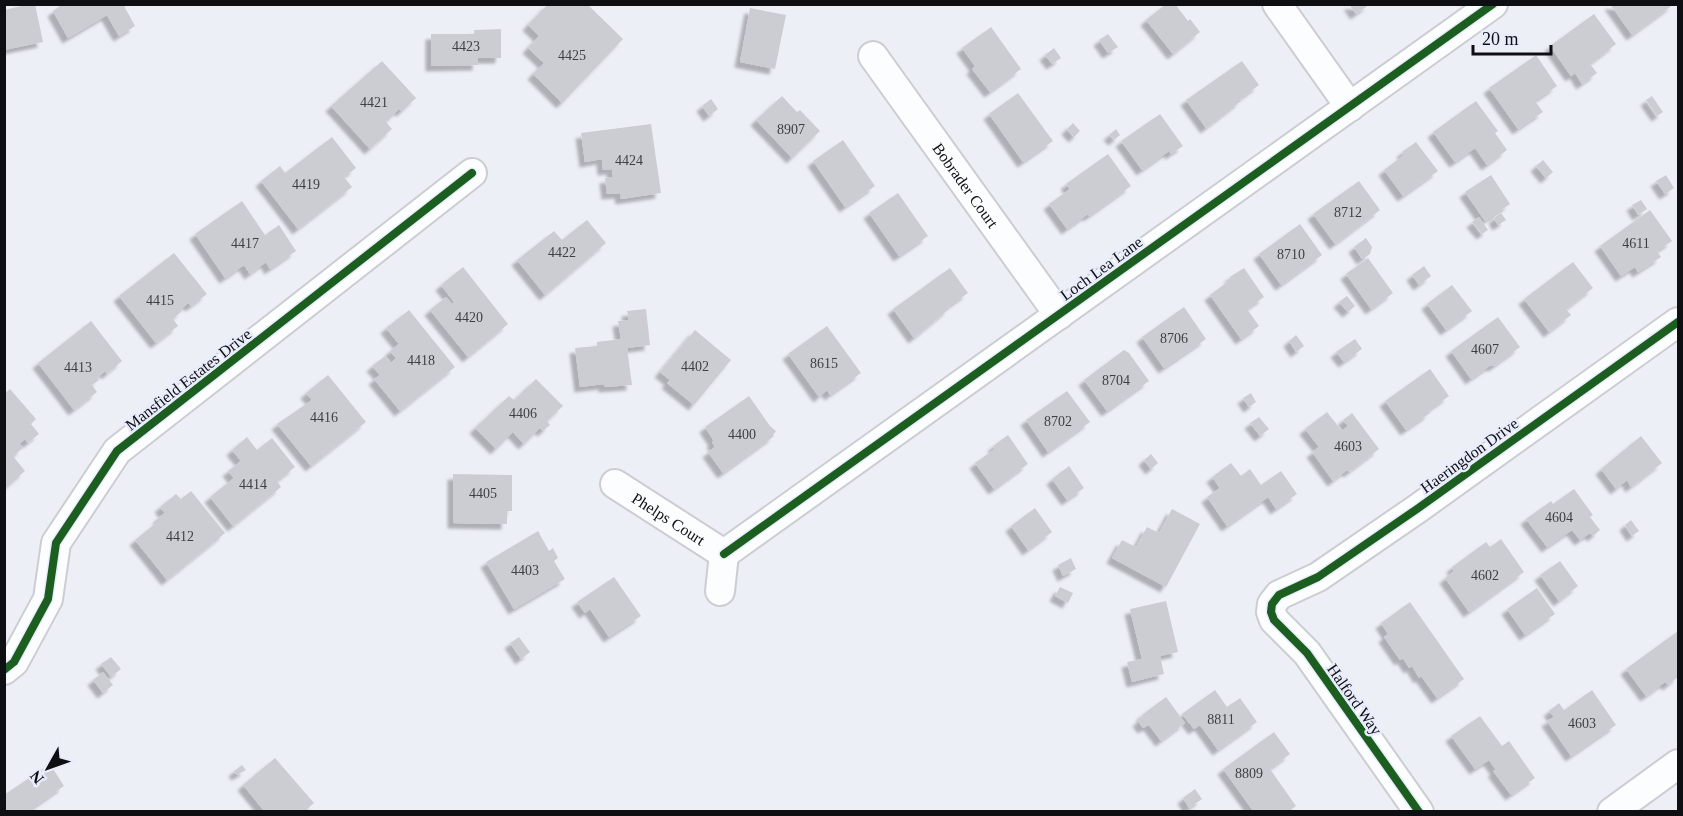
<svg xmlns="http://www.w3.org/2000/svg" width="1683" height="816" viewBox="0 0 1683 816" font-family="'Times New Roman',serif">
	<style>
		.building { fill: #cccdd3; filter: url(#shadow) }
		.lines { fill: none; stroke-linecap: round; stroke-linejoin: round }
		.minor-casing { stroke: #cccdd3; stroke-width: 32 }
		.minor { stroke: #fcfdfe; stroke-width: 28 }
		.cycleway-casing { stroke: #e9edfb; stroke-width: 11 }
		.cycleway { stroke: #1b5e20; stroke-width: 8 }
		.labels { text-anchor: middle; stroke-width: 5; stroke-linejoin: round; paint-order: stroke }
		.number-label { font-size: 14px; fill: #3e3e43 }
		.street-label { font-size: 16px; fill: #0e0f13; stroke: #e9edfb }
	</style>
	<defs>
		<filter id="shadow"><feDropShadow dx="-5.5" dy="5.5" stdDeviation="1.5" flood-color="#0004"/></filter>
	</defs>
	<rect width="100%" height="100%" fill="#edeff7"/>
	<path class="building" d="M30 4H35L43 42 4 50V10Z
		M63 4H123L135 26 119 36 107 15 68 38 53 11Z
		M548 4H587L623 39 562 103 533 74 544 63 528 48 539 36 528 25Z
		M1166 4H1175L1188 21 1190 19 1200 32 1173 54 1146 20Z
		M1349 4H1370L1356 14Z
		M1610 4H1674L1632 35Z
		M750 8 786 15 775 69 740 62Z
		M1594 14 1616 44 1590 64 1597 73 1582 84 1575 73 1571 76 1550 46Z
		M991 27 1021 69 990 92 972 69 975 66 962 48Z
		M501 29V58H478V65L431 66V34H474V30Z
		M1108 34 1118 47 1108 53 1099 40Z
		M1054 48 1061 58 1052 64 1045 55Z
		M1536 55 1557 86 1535 101 1543 112 1518 129 1489 88Z
		M382 61 416 98 402 111 399 109 386 122 392 129 370 149 331 106Z
		M1242 61 1259 85 1240 99 1241 101 1206 128 1186 100Z
		M1018 93 1053 141 1023 162 989 114Z
		M782 96 797 112 800 110 820 131 792 158 756 120Z
		M1652 96 1663 112 1657 116 1646 100Z
		M711 99 718 109 709 116 702 106Z
		M1476 101 1498 131 1495 133 1507 150 1487 165 1475 148 1455 162 1433 132Z
		M1160 114 1183 146 1171 154 1169 151 1142 170 1121 141Z
		M1073 123 1080 131 1074 137 1067 129Z
		M651 124 661 193 621 199 620 193 607 194 605 178 613 177 612 169 603 170 602 159 585 162 581 133Z
		M1116 129 1120 135 1114 140 1109 135Z
		M332 137 356 168 344 177 352 187 298 229 261 181 280 166 285 173Z
		M843 140 875 186 845 207 813 161Z
		M1416 142 1438 171 1403 196 1384 170 1404 155 1402 152Z
		M1108 154 1131 186 1089 216 1088 214 1067 229 1049 204 1070 189 1066 184Z
		M1543 160 1553 172 1546 178 1536 166Z
		M1491 175 1510 204 1485 221 1465 192Z
		M1666 175 1674 188 1665 194 1656 181Z
		M1359 181 1380 210 1335 244 1313 214Z
		M898 193 928 236 899 256 869 213Z
		M1641 200 1647 209 1638 215 1632 205Z
		M242 201 265 235 279 225 296 251 270 269 266 262 250 274 244 265 225 278 195 234Z
		M1650 210 1672 241 1657 251 1661 257 1638 272 1635 267 1621 276 1600 246Z
		M1501 213 1506 220 1498 225 1494 218Z
		M1479 217 1488 230 1482 234 1472 222Z
		M587 220 606 243 545 295 517 260 554 231 562 240Z
		M1300 224 1322 255 1281 285 1259 254Z
		M1366 238 1372 247 1370 254 1362 259 1354 247Z
		M174 253 207 294 191 306 188 303 181 309 182 311 173 319 178 326 156 343 119 296Z
		M1368 258 1393 293 1371 309 1346 274Z
		M1573 262 1593 288 1566 309 1571 315 1549 332 1524 299Z
		M1424 266 1431 276 1419 285 1412 275Z
		M463 267 508 324 468 357 430 310 446 297 452 304 454 302 441 285Z
		M950 268 968 293 948 307 949 309 914 338 893 309Z
		M1244 268 1264 297 1247 309 1259 326 1241 339 1210 295 1229 281 1231 279 1230 277Z
		M1452 285 1472 311 1446 330 1427 304Z
		M1347 296 1355 306 1348 312 1339 302Z
		M1184 307 1206 339 1164 368 1142 337Z
		M646 309 650 345 627 348 632 385 604 387V384L580 387 575 348 597 346V342L621 339 618 321 629 320 627 311Z
		M409 310 455 367 400 411 374 379 380 375 372 366 385 356 391 363 396 358 390 351 399 344 386 328Z
		M1498 317 1520 347 1494 366 1491 365 1471 379 1451 351Z
		M91 321 122 361 107 374 105 371 97 378 99 380 92 385 97 392 74 410 38 363Z
		M827 326 861 373 830 395 827 390 819 397 788 354Z
		M695 330 731 360 694 405 667 383 670 380 660 372Z
		M1296 335 1304 346 1296 352 1289 341Z
		M1355 339 1362 349 1344 362 1336 352Z
		M1124 350 1129 353 1149 381 1107 411 1084 380Z
		M1430 369 1449 396 1428 411 1430 413 1406 430 1385 401Z
		M328 375 366 422 311 466 277 424 312 400 306 393Z
		M536 379 563 406 547 421 550 425 543 431 540 428 524 444 513 432 496 449 475 428 509 396 514 400Z
		M10 389 36 419 31 424 39 434 28 443 25 439 19 444 23 448 13 456 25 471 4 489V394Z
		M1067 391 1090 422 1048 452 1026 420Z
		M1251 393 1256 402 1249 407 1243 398Z
		M749 396 770 426 776 431 773 435 774 436 723 473 708 452 715 447 712 442 714 441 705 427Z
		M1327 412 1342 431 1348 426 1343 420 1352 413 1379 449 1349 472 1347 470 1333 481 1312 452 1319 447 1305 429Z
		M1259 417 1269 429 1260 436 1250 423Z
		M1008 435 1028 464 994 489 975 463 995 449 993 446Z
		M1641 436 1662 463 1631 487 1627 480 1616 489 1601 469Z
		M247 437 257 450 272 438 295 467 277 481 281 487 233 526 210 497 234 478 228 471 241 461 232 450Z
		M1151 454 1158 463 1151 469 1144 460Z
		M1231 463 1241 476 1250 469 1261 485 1281 471 1297 494 1276 509 1268 497 1227 526 1207 497 1220 488 1212 477Z
		M1069 466 1084 488 1067 500 1052 479Z
		M453 474 512 475V511H507V524L453 523Z
		M1574 489 1593 515 1590 517 1600 530 1593 536 1590 533 1580 540 1572 530 1547 547 1526 519 1551 501 1553 504Z
		M191 491 225 533 167 580 135 540 160 520 158 518 165 513 160 507 176 494 181 499Z
		M1035 508 1052 532 1028 550 1011 526Z
		M1172 509 1200 524 1166 587 1112 558 1122 540 1136 547 1147 527 1159 533Z
		M1631 520 1639 531 1632 536 1625 525Z
		M538 531 549 551 553 548 558 558 554 561 565 579 514 609 486 562Z
		M1501 539 1524 572 1469 612 1445 578 1454 571 1452 567 1486 542 1490 547Z
		M1071 558 1076 569 1063 576 1058 565Z
		M1560 561 1578 586 1559 601 1540 575Z
		M614 577 641 616 609 637 590 609 585 613 577 602Z
		M1060 587 1073 593 1068 603 1055 596Z
		M1537 588 1555 614 1525 635 1507 609Z
		M1166 601 1178 652 1160 656 1164 674 1132 682 1127 662 1142 659 1130 609Z
		M1410 602 1464 679 1437 698 1421 676 1419 678 1412 666 1409 668 1403 658 1400 660 1384 637 1388 634 1381 623Z
		M1678 631V677L1668 685 1665 682 1646 696 1626 669Z
		M519 637 530 652 521 659 510 643Z
		M111 657 121 669 111 677 101 664Z
		M103 672 113 685 103 693 93 680Z
		M1215 690 1227 707 1240 698 1257 722 1218 750 1200 725 1194 729 1182 714Z
		M1592 690 1616 725 1571 756 1547 721 1554 717 1549 711 1559 703 1564 710Z
		M1166 697 1185 723 1161 741 1149 725 1143 728 1138 721 1143 717 1142 715Z
		M1480 716 1502 746 1509 741 1535 778 1511 795 1493 771 1496 770 1489 760 1475 769 1451 736Z
		M1274 732 1290 754 1270 769 1296 806 1288 812H1254L1223 769Z
		M275 758 314 803 304 812H265L243 785Z
		M50 764 64 786 27 812H4V795Z
		M242 765 246 770 237 775 234 771Z
		M1195 789 1202 799 1189 808 1183 798Z"/>
	<g class="lines">
		<defs>
			<g id="minor">
				<path d="M1277 4 1350 107"/>
				<path id="s1" d="M873 56 1059 315"/>
				<path id="s2" d="M615 484 724 554"/>
				<path d="M724 554 1493 4"/>
				<path d="M720 591 724 554"/>
				<path d="M4 670 14 662 48 599 56 543 117 451 472 173"/>
				<path d="M1419 812 1307 653 1274 620 1271 612 1272 604 1279 595 1318 577 1417 509 1678 322"/>
				<path d="M1612 812 1678 764"/>
			</g>
		</defs>
		<use href="#minor" class="minor-casing"/>
		<use href="#minor" class="minor"/>
		<defs>
			<path id="cycleway" d="M724 554 1493 4
				M4 670 14 662 48 599 56 543 117 451 472 173
				M1419 812 1307 653 1274 620 1271 612 1272 604 1279 595 1318 577 1417 509 1678 322"/>
		</defs>
		<use href="#cycleway" class="cycleway-casing"/>
		<use href="#cycleway" class="cycleway"/>
	</g>
	<g class="labels">
		<g class="number-label">
			<text x="466" y="51">4423</text>
			<text x="572" y="60">4425</text>
			<text x="374" y="107">4421</text>
			<text x="791" y="134">8907</text>
			<text x="629" y="165">4424</text>
			<text x="306" y="189">4419</text>
			<text x="1348" y="217">8712</text>
			<text x="245" y="248">4417</text>
			<text x="1636" y="248">4611</text>
			<text x="562" y="257">4422</text>
			<text x="1291" y="259">8710</text>
			<text x="160" y="305">4415</text>
			<text x="469" y="322">4420</text>
			<text x="1174" y="343">8706</text>
			<text x="1485" y="354">4607</text>
			<text x="421" y="365">4418</text>
			<text x="824" y="368">8615</text>
			<text x="695" y="371">4402</text>
			<text x="78" y="372">4413</text>
			<text x="1116" y="385">8704</text>
			<text x="523" y="418">4406</text>
			<text x="324" y="422">4416</text>
			<text x="1058" y="426">8702</text>
			<text x="742" y="439">4400</text>
			<text x="1348" y="451">4603</text>
			<text x="253" y="489">4414</text>
			<text x="483" y="498">4405</text>
			<text x="1559" y="522">4604</text>
			<text x="180" y="541">4412</text>
			<text x="525" y="575">4403</text>
			<text x="1485" y="580">4602</text>
			<text x="1221" y="724">8811</text>
			<text x="1582" y="728">4603</text>
			<text x="1249" y="778">8809</text>
		</g>
		<g class="street-label">
			<text dy="6" stroke="none"><textPath href="#s1" startOffset="159">Bobrader Court</textPath></text>
			<text transform="translate(1101 268) rotate(-36)" y="6">Loch Lea Lane</text>
			<text transform="translate(188 379) rotate(-38)" y="6">Mansfield Estates Drive</text>
			<text transform="translate(1469 455) rotate(-36)" y="6">Haeringdon Drive</text>
			<text dy="6" stroke="none"><textPath href="#s2" startOffset="64">Phelps Court</textPath></text>
			<text transform="translate(1355 699) rotate(55)" y="6">Halford Way</text>
		</g>
	</g>
	<rect width="1683" height="816" fill="none" stroke="#0e0f13" stroke-width="12"/>
	<g transform="translate(48 768) rotate(230)" stroke="#e9edfb" stroke-width="4.5" paint-order="stroke">
	<path d="M0-4.5L10 22L0 15L-10 22Z" fill="#0e0f13"/>
	<text y="-9" font-size="16" font-weight="bold" text-anchor="middle" fill="#0e0f13">N</text>
	</g>
	<path d="M1473 45v9h78v-9" fill="none" stroke="#0e0f13" stroke-width="3"/>
	<text x="1482" y="45" font-size="18" fill="#0e0f13" stroke="#e9edfb" stroke-width="4.5" paint-order="stroke">20 m</text>
</svg>
